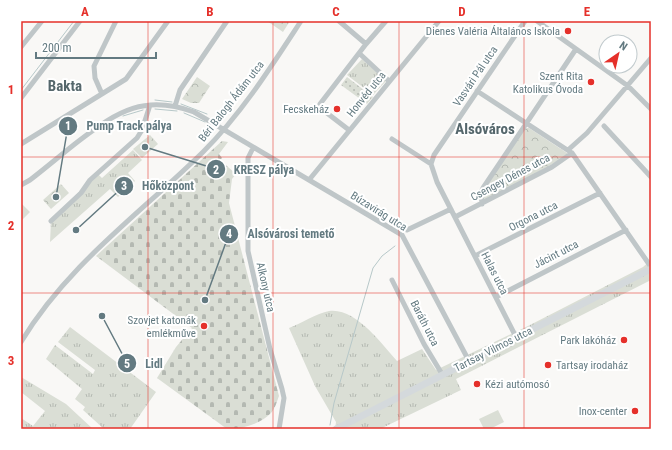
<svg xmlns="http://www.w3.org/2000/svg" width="672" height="450" viewBox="0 0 672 450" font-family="'Roboto Condensed',sans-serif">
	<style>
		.grass { fill: url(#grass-tufts) }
		.cemetery { fill: url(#cemetery-stones) }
		.park { fill: url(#park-crowns) }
		.garden { fill: url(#garden-dots) }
		.pitch { fill: #daded5 }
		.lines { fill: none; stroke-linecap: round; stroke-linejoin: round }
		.stream { stroke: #b7c8c9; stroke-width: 1 }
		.minor { stroke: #bfc6c8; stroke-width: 5 }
		.major { stroke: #d4d9dc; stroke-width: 7 }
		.grid { fill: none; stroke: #e5302a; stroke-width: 1; stroke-opacity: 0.55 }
		.poi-dot { fill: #e5302a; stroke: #fff; stroke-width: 1.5 }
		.labels { text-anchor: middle; stroke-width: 4; stroke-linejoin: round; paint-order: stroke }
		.poi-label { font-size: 11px; fill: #637a81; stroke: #fff; text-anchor: end }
		.street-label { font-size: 11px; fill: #637a81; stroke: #fff }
		.district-label { font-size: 15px; font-weight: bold; fill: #55676c; stroke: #fff }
		.leader { fill: none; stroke: #637a81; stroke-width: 1.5 }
		.callout-dot { fill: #637a81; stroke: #fff; stroke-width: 1.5 }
		.mark-label { font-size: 12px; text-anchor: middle; font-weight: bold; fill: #fff }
		.callout-label { font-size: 12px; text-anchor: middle; font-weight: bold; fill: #637a81; stroke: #fff; stroke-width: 4; stroke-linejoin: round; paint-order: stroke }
		.neatline { fill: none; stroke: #e5302a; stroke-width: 1.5 }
		.grid-label { font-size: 13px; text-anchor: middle; font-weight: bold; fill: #e5302a }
	</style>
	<defs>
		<pattern id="grass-tufts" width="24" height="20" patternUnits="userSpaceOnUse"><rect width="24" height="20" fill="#daded5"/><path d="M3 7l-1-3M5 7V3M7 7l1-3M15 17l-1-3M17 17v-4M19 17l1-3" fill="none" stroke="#b4b9b2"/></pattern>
		<pattern id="cemetery-stones" width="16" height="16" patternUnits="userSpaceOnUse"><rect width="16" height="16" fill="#daded5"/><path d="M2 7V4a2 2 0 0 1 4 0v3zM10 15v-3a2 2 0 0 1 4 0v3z" fill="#b4b9b2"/></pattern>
		<pattern id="park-crowns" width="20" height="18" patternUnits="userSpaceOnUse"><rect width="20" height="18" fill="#daded5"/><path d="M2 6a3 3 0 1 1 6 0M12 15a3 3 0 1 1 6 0" fill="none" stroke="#b4b9b2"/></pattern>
		<pattern id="garden-dots" width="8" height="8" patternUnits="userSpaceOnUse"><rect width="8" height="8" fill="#daded5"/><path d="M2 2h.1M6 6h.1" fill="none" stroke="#b4b9b2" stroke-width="1.8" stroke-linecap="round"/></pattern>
	</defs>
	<rect width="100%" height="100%" fill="#f9f8f6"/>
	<path class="grass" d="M362 59 386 81 373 95 347 75Z
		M133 150 142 160 128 173 135 181 118 197 110 189 50 242 51 221 97 173 102 178Z
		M651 260V280L456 379 461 390 380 429H335L336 422 315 386 289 328C300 324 317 313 329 311 355 307 382 344 397 361L422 349 436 370 530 325 643 267Z
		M70 327 156 392 130 429H104L83 410 85 407 75 399 82 389 46 359 55 345 93 374 95 370 58 342Z
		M21 377 66 404 93 429H21V418L33 426 45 411 21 392Z"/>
	<path class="cemetery" d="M222 141 228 142 219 154 222 158 220 160 236 174 232 179 229 203 279 396C277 401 275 409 271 413 261 424 242 429 227 429L157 378 176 347 192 328 96 256Z"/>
	<path class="park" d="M267 21H290L283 32Z
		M197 77 210 86 199 103H191L182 99Z
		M525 128H529L567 153V154L558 161 483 202V191Z
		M150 135 158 144 142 158 133 149Z
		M61 184 69 193 51 209 43 200Z"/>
	<path class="garden" d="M347 77 373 97 367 104 341 85Z"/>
	<path class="pitch" d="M21 203 30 212 21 221Z
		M498 410 504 422 490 429H484L479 419Z"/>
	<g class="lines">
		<path class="stream" d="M21 90 74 21
			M155 100 172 102
			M181 104 207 114
			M155 109 177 111
			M184 113 205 122
			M123 116 143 110
			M330 425 334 403 373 268 382 256 395 246"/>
		<path class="minor" d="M339 21 366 44 320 104 323 110 349 130
			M537 21 628 86 651 109
			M366 44 386 21
			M21 47 42 21
			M360 54 389 81
			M477 91 572 153 651 267
			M102 94 95 78 94 66 116 21
			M21 98 80 21
			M175 106 180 90 227 21
			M604 126 651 177
			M392 139 431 164 437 182 516 337
			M21 144 126 79 168 21
			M253 148 248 158V251L270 349 282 389 284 398 279 429
			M568 150 587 133 651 58
			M431 164 434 155 525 21
			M309 180 439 21
			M21 185 30 180C47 167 63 153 80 140 118 111 145 94 194 112L402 235 469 361
			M482 204 481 192 483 188 576 49
			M455 217 552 167 572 153
			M51 221 81 193 90 180 137 138 142 130 150 105
			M407 230 451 209
			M475 256 600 193
			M392 280 424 344 442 374
			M496 297 626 230
			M21 342C68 264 140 214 203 152 242 113 271 67 301 21"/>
		<path class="major" d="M336 429 651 269"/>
	</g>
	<path class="grid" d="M148 21V429M273 21V429M399 21V429M524 21V429M21 157H651M21 293H651"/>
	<g class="poi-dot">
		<circle cx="568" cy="31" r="4"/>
		<circle cx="591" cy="82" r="4"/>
		<circle cx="337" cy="109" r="4"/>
		<circle cx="204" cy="326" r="4"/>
		<circle cx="624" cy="340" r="4"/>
		<circle cx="548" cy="365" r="4"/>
		<circle cx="477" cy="384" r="4"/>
		<circle cx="635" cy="411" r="4"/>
	</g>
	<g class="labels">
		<g class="poi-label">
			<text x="560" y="35">Dienes Valéria Általános Iskola</text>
			<text x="583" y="80">Szent Rita<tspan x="583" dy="13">Katolikus Óvoda</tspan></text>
			<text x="329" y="113">Fecskeház</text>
			<text x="196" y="324">Szovjet katonák<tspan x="196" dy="13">emlékműve</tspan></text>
			<text x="616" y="344">Park lakóház</text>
			<text x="556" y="369" text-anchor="start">Tartsay irodaház</text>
			<text x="485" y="388" text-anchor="start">Kézi autómosó</text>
			<text x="627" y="415">Inox-center</text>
		</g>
		<g class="street-label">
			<text transform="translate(475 76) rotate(-56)" y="4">Vasvári Pál utca</text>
			<text transform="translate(366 94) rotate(-51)" y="4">Honvéd utca</text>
			<text transform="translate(231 101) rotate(-52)" y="4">Béri Balogh Ádám utca</text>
			<text transform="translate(510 177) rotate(-28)" y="4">Csengey Dénes utca</text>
			<text transform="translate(379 211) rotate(32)" y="4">Búzavirág utca</text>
			<text transform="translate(533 216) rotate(-27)" y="4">Orgona utca</text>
			<text transform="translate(556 254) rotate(-27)" y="4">Jácint utca</text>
			<text transform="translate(495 273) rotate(63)" y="4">Halas utca</text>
			<text transform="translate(266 287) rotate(77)" y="4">Alkony utca</text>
			<text transform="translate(425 323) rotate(63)" y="4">Baráth utca</text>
			<text transform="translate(493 349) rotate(-27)" y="4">Tartsay Vilmos utca</text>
		</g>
		<g class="district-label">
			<text x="65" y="91">Bakta</text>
			<text x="485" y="134">Alsóváros</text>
		</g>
	</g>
	<path class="leader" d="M56 197L68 126M145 147L216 169M76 230L124 186M205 300L229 234M102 316L127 363"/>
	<g class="callout-dot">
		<circle cx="56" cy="197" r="4"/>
		<circle cx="145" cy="147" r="4"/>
		<circle cx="76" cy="230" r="4"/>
		<circle cx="205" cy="300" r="4"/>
		<circle cx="102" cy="316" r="4"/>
		<circle cx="68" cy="126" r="10"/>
		<circle cx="216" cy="169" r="10"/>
		<circle cx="124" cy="186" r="10"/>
		<circle cx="229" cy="234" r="10"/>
		<circle cx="127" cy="363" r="10"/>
	</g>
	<g class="mark-label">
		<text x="68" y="130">1</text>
		<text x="216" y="174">2</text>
		<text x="124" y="190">3</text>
		<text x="229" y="238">4</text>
		<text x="127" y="368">5</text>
	</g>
	<g class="callout-label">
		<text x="129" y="130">Pump Track pálya</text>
		<text x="264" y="174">KRESZ pálya</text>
		<text x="168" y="190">Hőközpont</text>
		<text x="291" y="238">Alsóvárosi temető</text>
		<text x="154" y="368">Lidl</text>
	</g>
	<rect width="672" height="450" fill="none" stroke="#ffffff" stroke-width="44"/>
	<g transform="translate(618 54) rotate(34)"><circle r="19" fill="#ffffff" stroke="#c1cacd"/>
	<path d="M0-3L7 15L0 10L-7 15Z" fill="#e5302a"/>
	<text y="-6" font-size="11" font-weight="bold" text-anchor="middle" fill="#637a81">N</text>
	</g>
	<path d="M36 52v6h120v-6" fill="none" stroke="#637a81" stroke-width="2"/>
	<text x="42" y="52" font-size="12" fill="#637a81" stroke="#ffffff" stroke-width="3" paint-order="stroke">200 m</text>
	<rect x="22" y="22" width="628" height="406" class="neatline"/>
	<g class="grid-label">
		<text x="85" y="16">A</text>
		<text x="210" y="16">B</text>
		<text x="336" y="16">C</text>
		<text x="462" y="16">D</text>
		<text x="587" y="16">E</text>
		<text x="11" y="94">1</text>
		<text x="11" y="230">2</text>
		<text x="11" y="365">3</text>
	</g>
</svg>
